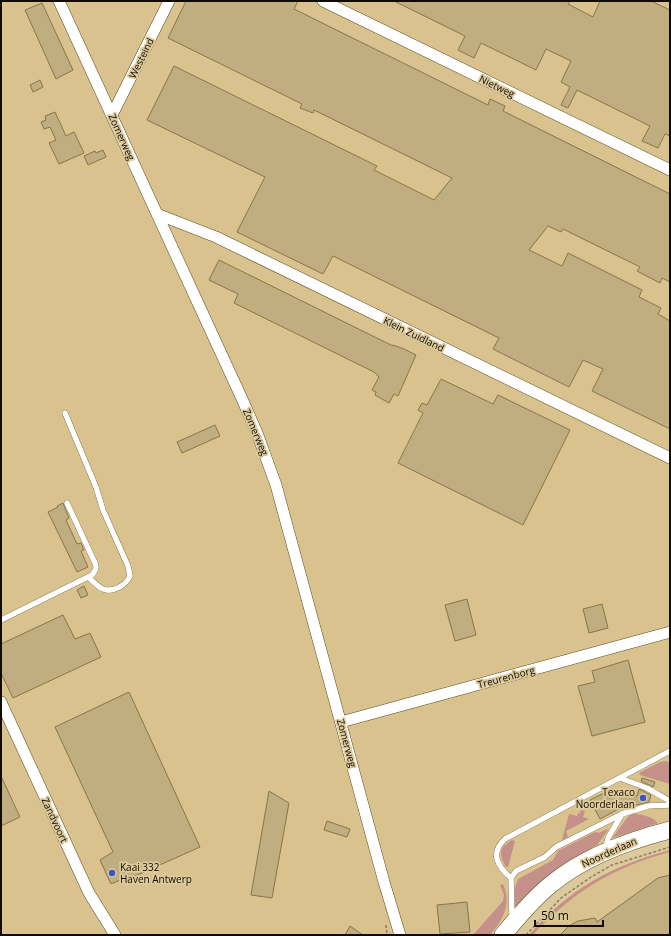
<svg xmlns="http://www.w3.org/2000/svg" width="671" height="936" viewBox="0 0 671 936" font-family="'Open Sans',sans-serif">
	<style>
		.built { fill: #d9c28d }
		.green { fill: #c59089 }
		.building { fill: #c0ad80; stroke: #87754a }
		.lines { fill: none; stroke-linecap: round; stroke-linejoin: round }
		.service-casing { stroke: #5c4b20; stroke-width: 6 }
		.minor-casing { stroke: #5c4b20; stroke-width: 12 }
		.primary-casing { stroke: #5c4b20; stroke-width: 18 }
		.path { stroke: #8b7c5d; stroke-width: 1.5; stroke-dasharray: 3 2; stroke-linecap: butt }
		.service { stroke: #fff; stroke-width: 5.5 }
		.minor { stroke: #fff; stroke-width: 11 }
		.primary { stroke: #fff; stroke-width: 17 }
		.poi-dot { fill: #3957c9; stroke: #ddca9c; stroke-width: 1.5 }
		.labels { text-anchor: middle; stroke-width: 3.5; stroke-linejoin: round; paint-order: stroke }
		.street-label { font-size: 10px; fill: #110a00; stroke: #ddca9c }
		.poi-label { font-size: 10px; fill: #110a00; stroke: #ddca9c; text-anchor: end }
	</style>
	<rect width="100%" height="100%" fill="#ddca9c"/>
	<path class="built" d="M1 1H670V820L612 838 572 859 541 882 499 924 490 935H1Z
		M670 852V935H533L563 905 590 885 615 871 636 862Z"/>
	<path class="green" d="M665 761 670 762V784L640 775 639 773 660 762Z
		M581 810 585 811 583 817 589 819 566 831 568 837 562 840 569 814 577 816 578 813H580Z
		M633 813C642 815 652 816 658 823L612 838 630 814Z
		M607 829 608 830 597 845 572 859 541 882 515 907V888L518 879 553 860 558 851 595 832 599 833Z
		M512 840 515 841 508 867H506C499 855 498 848 512 840Z
		M670 850V852C614 867 572 892 533 935H529C569 889 611 866 670 850Z
		M503 884C512 903 503 920 490 935H473L503 901 504 895 500 885Z"/>
	<path class="building" d="M186 1H298L294 9 488 105 490 99 505 106 503 111 670 194V282L662 278 660 283 637 271 640 267 563 229 561 232 548 226 529 250 562 266 568 253 642 290 639 297 661 308 658 314 670 321V429L592 391 603 369 583 360 569 387 493 349 499 338 333 256 323 274 237 232 265 177 147 120 174 66 377 166 374 170 434 200 452 178 314 110 313 113 300 108 302 104 168 38Z
		M394 1H570L568 4 593 17 600 1H651L670 10V136L665 134 658 148 642 141 650 126 577 90 568 108 561 105 570 87 561 82 571 61 546 49 536 70 481 43 474 58 458 50 465 36Z
		M42 3 73 70 56 79 25 10Z
		M40 80 43 87 33 92 30 85Z
		M55 112 66 136 74 132 84 153 59 164 49 143 56 140 50 127 44 129 41 122 46 120 45 116Z
		M103 150 106 157 88 165 84 156 95 151 96 153Z
		M219 260 393 346V345L401 348H402L416 355 398 396 394 394 389 403 375 395 376 392 372 390 379 377 374 372 234 303 238 294 209 280Z
		M441 379 493 404 498 395 570 430 523 525 398 463 423 413 418 410 422 403 427 405Z
		M215 425 220 436 182 453 177 442Z
		M63 503 69 518 66 520 77 544 81 543 84 550 81 551 88 567 77 572 48 512 58 507 57 506Z
		M84 586 88 595 81 598 77 590Z
		M467 599 476 635 455 641 445 605Z
		M602 604 608 628 589 633 583 609Z
		M63 615 75 639 90 633 101 657 13 698 1 673V644Z
		M628 660 645 722 592 736 578 686 595 682 592 671Z
		M129 692 200 847 126 880 125 878 111 884 100 860 113 852 55 727Z
		M1 776 20 817 1 826Z
		M642 778 655 782 653 787 641 781Z
		M612 789 637 796 639 789 651 795 649 802 629 807 624 806 600 819 590 800Z
		M269 791 289 803 272 898 251 895Z
		M327 821 350 829 347 837 324 830Z
		M670 875V935H560L569 926 578 921 595 918 597 922 658 878Z
		M467 902 470 932 440 934 437 905Z
		M350 926 363 935H345Z"/>
	<g class="lines">
		<defs>
			<path id="service" d="M65 413 96 487 103 510 128 566 130 576C126 585 113 593 103 589 98 587 92 580 88 577
				M1 620 92 575C96 570 97 568 95 563L67 503
				M620 778 647 788 670 801
				M606 847 608 838 622 814
				M511 878 516 871 545 857 556 847 622 814 648 806 670 805
				M512 917 511 878C497 866 490 853 505 839L670 751"/>
			<path id="minor" d="M59 1 243 401 257 433 276 485 384 882 400 935
				M323 1 670 170
				M112 115 169 1
				M157 214 216 237 670 458
				M1 702 89 893 115 935
				M341 722 670 632"/>
			<path id="primary" d="M503 935C517 918 532 900 549 886 583 857 627 841 670 830"/>
		</defs>
		<use href="#service" class="service-casing"/>
		<use href="#minor" class="minor-casing"/>
		<use href="#primary" class="primary-casing"/>
		<path class="path" d="M386 925 387 935
			M526 935 561 898 591 877 612 865 670 847"/>
		<use href="#service" class="service"/>
		<use href="#minor" class="minor"/>
		<use href="#primary" class="primary"/>
	</g>
	<g class="poi-dot">
		<circle cx="643" cy="798" r="4"/>
		<circle cx="112" cy="873" r="4"/>
	</g>
	<g class="labels">
		<g class="street-label">
			<text transform="translate(141 58) rotate(-64)" y="4">Westeind</text>
			<text transform="translate(497 86) rotate(26)" y="4">Nietweg</text>
			<text transform="translate(122 137) rotate(66)" y="4">Zomerweg</text>
			<text transform="translate(414 334) rotate(26)" y="4">Klein Zuidland</text>
			<text transform="translate(256 432) rotate(67)" y="4">Zomerweg</text>
			<text transform="translate(506 677) rotate(-15)" y="4">Treurenborg</text>
			<text transform="translate(347 743) rotate(75)" y="4">Zomerweg</text>
			<text transform="translate(55 820) rotate(65)" y="4">Zandvoort</text>
			<text transform="translate(609 852) rotate(-24)" y="4">Noorderlaan</text>
		</g>
		<g class="poi-label">
			<text x="635" y="796">Texaco<tspan x="635" dy="12">Noorderlaan</tspan></text>
			<text x="120" y="871" text-anchor="start">Kaai 332<tspan x="120" dy="12">Haven Antwerp</tspan></text>
		</g>
	</g>
	<rect width="671" height="936" fill="none" stroke="#110a00" stroke-width="4"/>
	<path d="M535 920v6h68v-6" fill="none" stroke="#110a00" stroke-width="2"/>
	<text x="541" y="920" font-size="12" fill="#110a00" stroke="#ddca9c" stroke-width="3" paint-order="stroke">50 m</text>
</svg>
